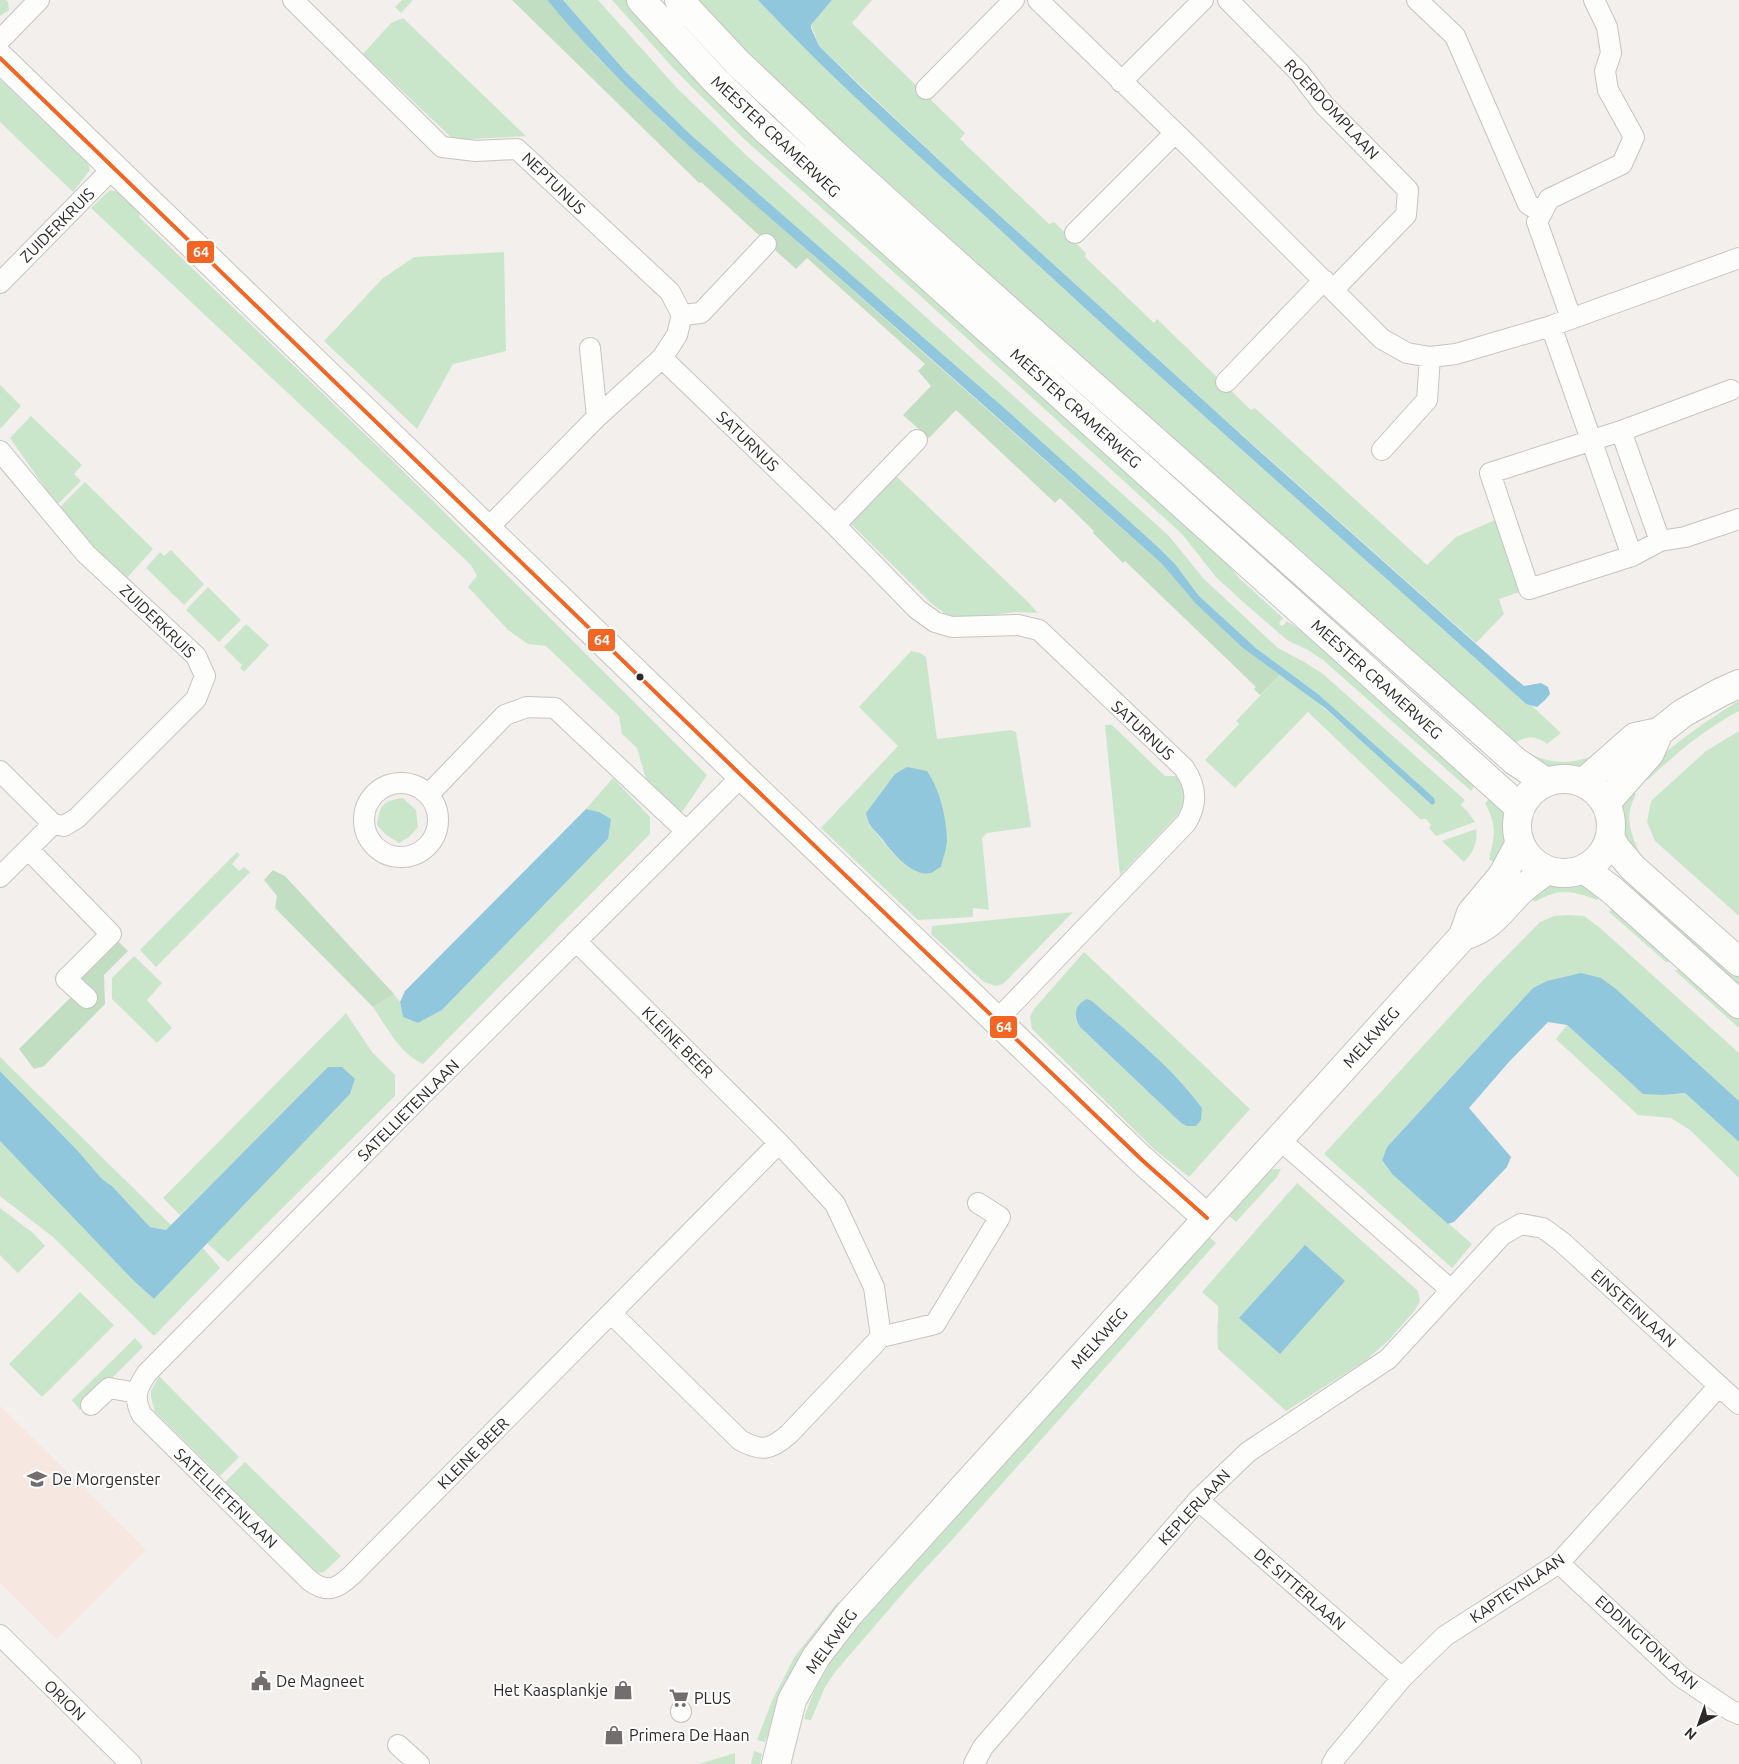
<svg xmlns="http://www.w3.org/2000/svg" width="1739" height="1764" viewBox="0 0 1739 1764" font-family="Ubuntu,sans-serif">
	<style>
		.education { fill: #f6e7e0 }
		.green { fill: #cae6ca; fill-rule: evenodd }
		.forest { fill: #c2dec2 }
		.water { fill: #91c7dd }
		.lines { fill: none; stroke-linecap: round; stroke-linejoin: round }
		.street-casing { stroke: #c6c4c2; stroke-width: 22 }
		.secondary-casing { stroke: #c6c4c2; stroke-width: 30 }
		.street { stroke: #fdfdfc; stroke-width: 20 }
		.secondary { stroke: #fdfdfc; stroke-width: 28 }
		.bus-1-casing { stroke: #fff; stroke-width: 8 }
		.bus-1 { stroke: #f26522; stroke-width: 4 }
		.bus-dot { fill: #2c2928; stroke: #fff; stroke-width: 2 }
		.labels { text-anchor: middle; stroke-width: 4; stroke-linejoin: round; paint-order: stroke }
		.street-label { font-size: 16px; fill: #2c2928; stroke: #fff }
		.poi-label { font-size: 16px; fill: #2c2928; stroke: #fff; text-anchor: start }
		.line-badge { stroke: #fff; stroke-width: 2 }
		.badge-label { font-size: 14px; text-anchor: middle; font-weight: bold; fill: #fff }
	</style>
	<rect width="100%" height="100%" fill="#f2efed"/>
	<path class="education" d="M0 1406 146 1550 57 1639 0 1583Z"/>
	<path class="green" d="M0 0H6L8 2 9 10 0 16Z
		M402 0H413L401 13 395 7Z
		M563 0H598L676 87 745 154 1169 536 1203 578 1278 648 1306 663 1323 674 1465 800 1461 805 1468 812 1475 822 1436 836 1429 828 1431 825 1426 819H1420L1308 712 1235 788 1205 760 1239 724 1236 721 1280 675 1305 692 1347 728 1318 694 1257 649 1199 596 1175 564 1159 548 1010 413 691 135 625 71Z
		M612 0H631L1208 537 1239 578 1283 618 1279 624 1282 626 1287 621 1316 641 1479 780 1471 791 1323 660 1308 650 1287 640 1242 601 1216 577 1182 534 906 283 744 139 675 70Z
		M689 0H758C833 81 916 153 997 227 1171 389 1350 545 1526 704L1531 705 1561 733 1547 744C1534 733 1522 737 1510 747L870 175Z
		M832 0H872L852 23 965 133 960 139 1049 224 1054 222 1086 253 1085 257 1154 323 1157 319 1251 410 1255 408 1427 565 1456 537 1502 517 1526 590 1499 599 1504 614 1476 643 1232 426 955 175 819 46 811 25Z
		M403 18 526 136 454 140 363 54 391 23Z
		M0 79 72 148 84 150 90 170 73 192 0 122Z
		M110 190 133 195 142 207 139 217 393 461 707 775 680 815 648 786 637 748 622 734 619 716 546 646 528 644 508 630 468 587 477 576 471 565 91 208Z
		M504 252 506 351 453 364 417 429 324 341 382 279 414 257Z
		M0 385 21 406 0 429Z
		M31 416 82 465 74 474 81 481 57 505 10 438Z
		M894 474 1027 601 1038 613 1016 612 953 620 931 603 850 523Z
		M85 482 153 549 125 580 73 528 58 509Z
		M171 550 204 584 184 605 146 568 160 552 164 556Z
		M208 587 241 620 219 642 186 610Z
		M246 624 269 645 244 672 240 668 242 665 224 647Z
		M911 651 920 653 926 657 937 739 1011 730 1016 732 1031 827 987 833 982 838 989 910 973 908V917L918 920 821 828 898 746 859 707ZM869 825 942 859 941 867C936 868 927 873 922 872 902 871 882 838 869 825Z
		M1739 701V711C1705 729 1676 753 1648 780L1641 773C1672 746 1703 722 1739 701Z
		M1105 725H1112L1165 776H1176C1186 789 1187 802 1177 816L1120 875Z
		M1739 731V916L1655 841 1647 822 1651 801 1706 751Z
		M1531 755C1557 764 1568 764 1594 756L1584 768 1564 770 1541 767 1527 757Z
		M613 778 650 817V834L423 1064C399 1053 387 1027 373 1007L394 994 400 1002 403 1017 418 1023 442 1010 608 839 599 812 586 809Z
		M1629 787 1636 794C1624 818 1630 830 1639 852L1633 859 1622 840V813L1624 797Z
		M1494 794C1510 821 1509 837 1498 866L1489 859C1495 836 1497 825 1485 803Z
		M403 798 416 810 418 827 409 837 399 843 385 834 377 825C380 805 382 801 403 798Z
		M1476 829C1478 843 1474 851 1464 862L1442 841Z
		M237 852 240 855 232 864 239 871 244 867 250 872 156 967 140 950Z
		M1636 882 1739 974V994L1627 893Z
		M1548 884 1583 885 1604 892 1597 900C1571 890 1559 888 1535 902L1528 895Z
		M1617 904 1682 961 1666 962 1609 912Z
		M1073 912 1003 984 996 986 984 982 931 934 932 926Z
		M1569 915 1584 916 1599 927 1739 1053V1101L1616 989 1533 988 1387 1147 1382 1160 1392 1174 1472 1244 1452 1268 1324 1154 1486 977 1540 922 1554 916Z
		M1084 952 1250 1109 1189 1177 1155 1150 1032 1029 1030 1017 1034 1009ZM1092 1001C1129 1033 1173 1068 1202 1108L1181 1123 1080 1027C1070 1011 1077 1007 1092 1001Z
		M134 956 162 983 147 1000 172 1028 157 1043 112 999V978Z
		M1674 970H1693L1739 1012V1028Z
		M346 1013 372 1052 395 1075V1096L228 1262 207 1243 350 1094 355 1079 237 1159 180 1215 163 1198Z
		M1567 1025 1633 1085 1663 1095 1685 1093 1739 1142V1178L1690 1130 1671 1118 1638 1115 1556 1039Z
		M0 1057 171 1225 166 1230 150 1227 112 1186 102 1179 78 1151 0 1071Z
		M0 1141 154 1299 203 1248 220 1268 154 1336 53 1237 0 1196Z
		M1274 1169H1281L1277 1177 1236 1222 1228 1215 1265 1173Z
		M1297 1183 1418 1291 1420 1301 1415 1310 1388 1341 1365 1361 1286 1411 1218 1349C1216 1334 1219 1321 1218 1306L1202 1292Z
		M0 1208 33 1233 45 1246 18 1273 0 1255Z
		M1208 1236 1216 1243 951 1541 910 1585 836 1671 825 1687 811 1720 804 1719C816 1680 832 1660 855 1628Z
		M80 1292 114 1325 42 1397 9 1364Z
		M135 1338 143 1347 80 1410 72 1400Z
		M159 1376 239 1457 220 1476 155 1412 151 1397V1391Z
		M245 1462 341 1556 324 1572 317 1573 225 1482Z
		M838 1602 843 1608 782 1695 765 1742 757 1740 772 1701 795 1656Z
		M754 1751 762 1754 760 1764H751Z
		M735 1753V1764H699Z"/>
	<path class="forest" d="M512 0H547L597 57 667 126 1162 564 1196 604 1244 648 1280 675 1260 695 1254 689 1256 687 1125 561 1123 563 1093 533 1094 531 1060 498 1055 503 956 410 929 438 903 415 931 386 918 371 925 364 807 258 796 269 775 250 776 247 764 236 761 237 701 182 699 183Z
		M273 870 285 876 394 994 373 1007 275 908 277 896 264 880Z
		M115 938 128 951 104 975 105 1004 44 1066 34 1069 19 1049 74 994 82 984V972Z"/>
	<path class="water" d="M547 0H563L625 71 691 135 1010 413 1159 548 1175 564 1199 596 1257 649 1318 694 1434 798 1435 803 1432 805 1325 708 1243 648 1196 604 1162 564C1052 466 941 367 829 269 731 183 631 101 547 0Z
		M758 0H832L811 25V28L819 46 864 90 955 175 1256 448 1512 676 1524 686 1541 683 1548 687 1550 694 1545 700 1537 707 1526 704C1350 545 1171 389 997 227 916 153 833 81 758 0Z
		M907 767 927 771C940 790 946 816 947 839 947 848 943 858 941 867 938 868 934 872 931 873 911 877 892 852 882 839 873 827 870 830 866 813L895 774Z
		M586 809 599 812 611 819 608 839 442 1010 418 1023 403 1017 400 1002 405 991Z
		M1581 973 1601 978 1616 989 1739 1101V1142L1685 1093 1663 1095 1643 1094 1567 1025 1548 1022 1508 1063 1469 1108 1511 1157 1507 1167 1454 1222 1448 1224 1392 1174 1382 1160 1387 1147 1533 988 1547 981Z
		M1087 999 1092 1001C1129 1033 1173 1068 1202 1108L1201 1120 1196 1126H1187L1181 1123 1080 1027C1073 1016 1074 1005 1087 999Z
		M328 1067H342L355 1079 350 1094 154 1299 133 1280 0 1141V1071L78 1151 102 1179 112 1186 150 1227 166 1230Z
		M1305 1245 1345 1281 1280 1354 1239 1318Z"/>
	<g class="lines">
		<defs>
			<path id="street" d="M293 0 442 147 476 151 517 149 670 292 682 315 677 335 662 358 597 417 487 529
				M1038 0 1194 151 1382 339 1407 353 1430 357 1456 354 1551 326 1739 258
				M1228 0 1299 72 1324 105 1408 190 1406 215 1334 289
				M1417 0 1455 36 1528 204 1542 213
				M0 40 39 0
				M1121 82 1203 0
				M926 89 1014 0
				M1075 233 1175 133
				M0 283 114 167
				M682 315 701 313 766 244
				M1571 318 1537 222 1549 199 1622 164 1634 137 1608 90 1605 71 1611 53 1607 27 1594 0
				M1551 326 1632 556
				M590 348 597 417
				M662 358 835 525 917 609 935 622 952 627 1018 625 1039 630 1184 768C1197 787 1198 804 1186 823L997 1020
				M1226 382 1324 280
				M1731 390 1621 431 1490 473 1529 589 1632 556 1660 541 1685 537 1739 519
				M1621 431 1660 541
				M1382 450 1427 400 1430 357
				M0 451 86 554 196 656 205 676 196 699 77 818 64 826 53 824 0 771
				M835 525 917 440
				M742 776 427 1090 147 1373C136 1389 133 1398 142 1415L309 1580C327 1594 337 1589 352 1575L779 1143
				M364 820a37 37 0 1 1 74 0a37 37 0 1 1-74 0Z
				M429 794 505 715 527 707 555 708 686 831
				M28 849 111 934 66 979 87 998
				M0 877 53 824
				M576 941 779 1143 835 1204 874 1287 881 1337 789 1434C771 1450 761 1452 740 1440L611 1313
				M1279 1139 1451 1290
				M881 1337 935 1324 1000 1217 978 1203
				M91 1405 109 1388 137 1393
				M1198 1500 1402 1678
				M1559 1563 1681 1677 1730 1710 1739 1714
				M0 1635 131 1764
				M681 1711V1712
				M398 1745 419 1764
				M974 1764 983 1747 1198 1500 1248 1452 1388 1359 1502 1235 1521 1224 1543 1228 1562 1242 1739 1404
				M1332 1764 1336 1757 1402 1678 1445 1636 1559 1563 1719 1386"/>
			<path id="secondary" d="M641 0 715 80 764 128 1520 808
				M679 0 738 63 832 152 927 238 1515 761 1546 782
				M0 58 742 776 1142 1160 1207 1218
				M1517 826a47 47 0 1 1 94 0a47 47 0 1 1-94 0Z
				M1584 782 1635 737 1659 732 1683 713 1721 692 1739 684
				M1606 803 1650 753 1659 732
				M1610 837 1616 848 1633 868 1739 962
				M1584 869 1612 890 1739 1004
				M1463 936C1491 928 1500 911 1519 892 1527 884 1538 877 1547 870
				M776 1764 792 1700 816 1657 849 1614 1463 936 1471 913 1502 876 1520 843"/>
		</defs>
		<use href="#street" class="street-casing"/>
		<use href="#secondary" class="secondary-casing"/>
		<use href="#street" class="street"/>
		<use href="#secondary" class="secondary"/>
		<defs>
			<path id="bus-1" d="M0 58 742 776 1142 1160 1207 1218"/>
		</defs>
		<use href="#bus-1" class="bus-1-casing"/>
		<use href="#bus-1" class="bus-1"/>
	</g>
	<defs>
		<symbol id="school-bare" viewBox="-9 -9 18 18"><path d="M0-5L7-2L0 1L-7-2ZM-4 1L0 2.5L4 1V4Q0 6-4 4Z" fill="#716e6d" stroke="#fff" stroke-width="2.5" paint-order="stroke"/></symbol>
		<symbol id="civic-bare" viewBox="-9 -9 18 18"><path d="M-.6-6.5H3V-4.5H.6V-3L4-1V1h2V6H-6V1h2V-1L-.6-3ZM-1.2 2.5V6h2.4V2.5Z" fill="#716e6d" stroke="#fff" stroke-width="2.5" paint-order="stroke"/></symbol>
		<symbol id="shop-bare" viewBox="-9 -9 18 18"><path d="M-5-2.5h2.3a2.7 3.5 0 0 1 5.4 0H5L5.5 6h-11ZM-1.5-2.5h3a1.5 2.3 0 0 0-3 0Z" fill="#716e6d" stroke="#fff" stroke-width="2.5" paint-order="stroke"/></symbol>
		<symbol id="supermarket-bare" viewBox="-9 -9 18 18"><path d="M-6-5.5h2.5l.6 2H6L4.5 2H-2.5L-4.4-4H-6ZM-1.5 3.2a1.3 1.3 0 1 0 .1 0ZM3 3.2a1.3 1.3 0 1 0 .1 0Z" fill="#716e6d" stroke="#fff" stroke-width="2.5" paint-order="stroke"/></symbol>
	</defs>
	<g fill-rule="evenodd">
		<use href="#school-bare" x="23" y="1465" width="28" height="28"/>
		<use href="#civic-bare" x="247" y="1667" width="28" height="28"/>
		<use href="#shop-bare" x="609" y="1676" width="28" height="28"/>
		<use href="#supermarket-bare" x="665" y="1684" width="28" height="28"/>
		<use href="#shop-bare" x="600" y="1721" width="28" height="28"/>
	</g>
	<circle class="bus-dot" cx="640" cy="677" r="4.5"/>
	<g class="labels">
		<g class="street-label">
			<text transform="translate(1332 109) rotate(47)" y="6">ROERDOMPLAAN</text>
			<text transform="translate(776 136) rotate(43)" y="6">MEESTER CRAMERWEG</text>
			<text transform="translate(554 183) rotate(44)" y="6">NEPTUNUS</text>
			<text transform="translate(57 225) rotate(-45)" y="6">ZUIDERKRUIS</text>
			<text transform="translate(1076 408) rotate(42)" y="6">MEESTER CRAMERWEG</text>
			<text transform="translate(748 441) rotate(44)" y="6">SATURNUS</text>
			<text transform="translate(158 621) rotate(44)" y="6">ZUIDERKRUIS</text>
			<text transform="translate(1377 679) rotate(42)" y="6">MEESTER CRAMERWEG</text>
			<text transform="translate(1143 730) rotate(43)" y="6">SATURNUS</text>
			<text transform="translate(1371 1037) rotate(-48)" y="6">MELKWEG</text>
			<text transform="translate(678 1042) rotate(45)" y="6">KLEINE BEER</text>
			<text transform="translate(408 1110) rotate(-45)" y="6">SATELLIETENLAAN</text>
			<text transform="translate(1634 1308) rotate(42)" y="6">EINSTEINLAAN</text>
			<text transform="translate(1099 1338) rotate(-48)" y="6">MELKWEG</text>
			<text transform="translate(473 1453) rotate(-45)" y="6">KLEINE BEER</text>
			<text transform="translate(226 1498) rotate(44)" y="6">SATELLIETENLAAN</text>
			<text transform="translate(1194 1507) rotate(-47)" y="6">KEPLERLAAN</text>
			<text transform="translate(1517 1588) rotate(-34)" y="6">KAPTEYNLAAN</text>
			<text transform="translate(1300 1589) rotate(41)" y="6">DE SITTERLAAN</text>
			<text transform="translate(831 1641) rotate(-54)" y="6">MELKWEG</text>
			<text transform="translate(1647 1642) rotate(42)" y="6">EDDINGTONLAAN</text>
			<text transform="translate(65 1700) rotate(44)" y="6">ORION</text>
		</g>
		<g class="poi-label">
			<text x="52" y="1485">De Morgenster</text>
			<text x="276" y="1687">De Magneet</text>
			<text x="608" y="1696" text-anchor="end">Het Kaasplankje</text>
			<text x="694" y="1704">PLUS</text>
			<text x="629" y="1741">Primera De Haan</text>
		</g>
	</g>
	<g class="line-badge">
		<rect x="186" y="240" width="29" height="24" rx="5" fill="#f26522"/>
		<rect x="587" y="628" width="29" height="24" rx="5" fill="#f26522"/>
		<rect x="989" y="1015" width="29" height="24" rx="5" fill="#f26522"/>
	</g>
	<g class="badge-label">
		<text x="201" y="257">64</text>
		<text x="602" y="645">64</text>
		<text x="1004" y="1032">64</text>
	</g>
	<g transform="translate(1699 1724) rotate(221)" stroke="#ffffff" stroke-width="4" paint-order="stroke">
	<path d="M0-4L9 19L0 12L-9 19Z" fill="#2c2928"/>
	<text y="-8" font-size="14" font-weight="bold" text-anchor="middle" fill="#2c2928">N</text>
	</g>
</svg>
